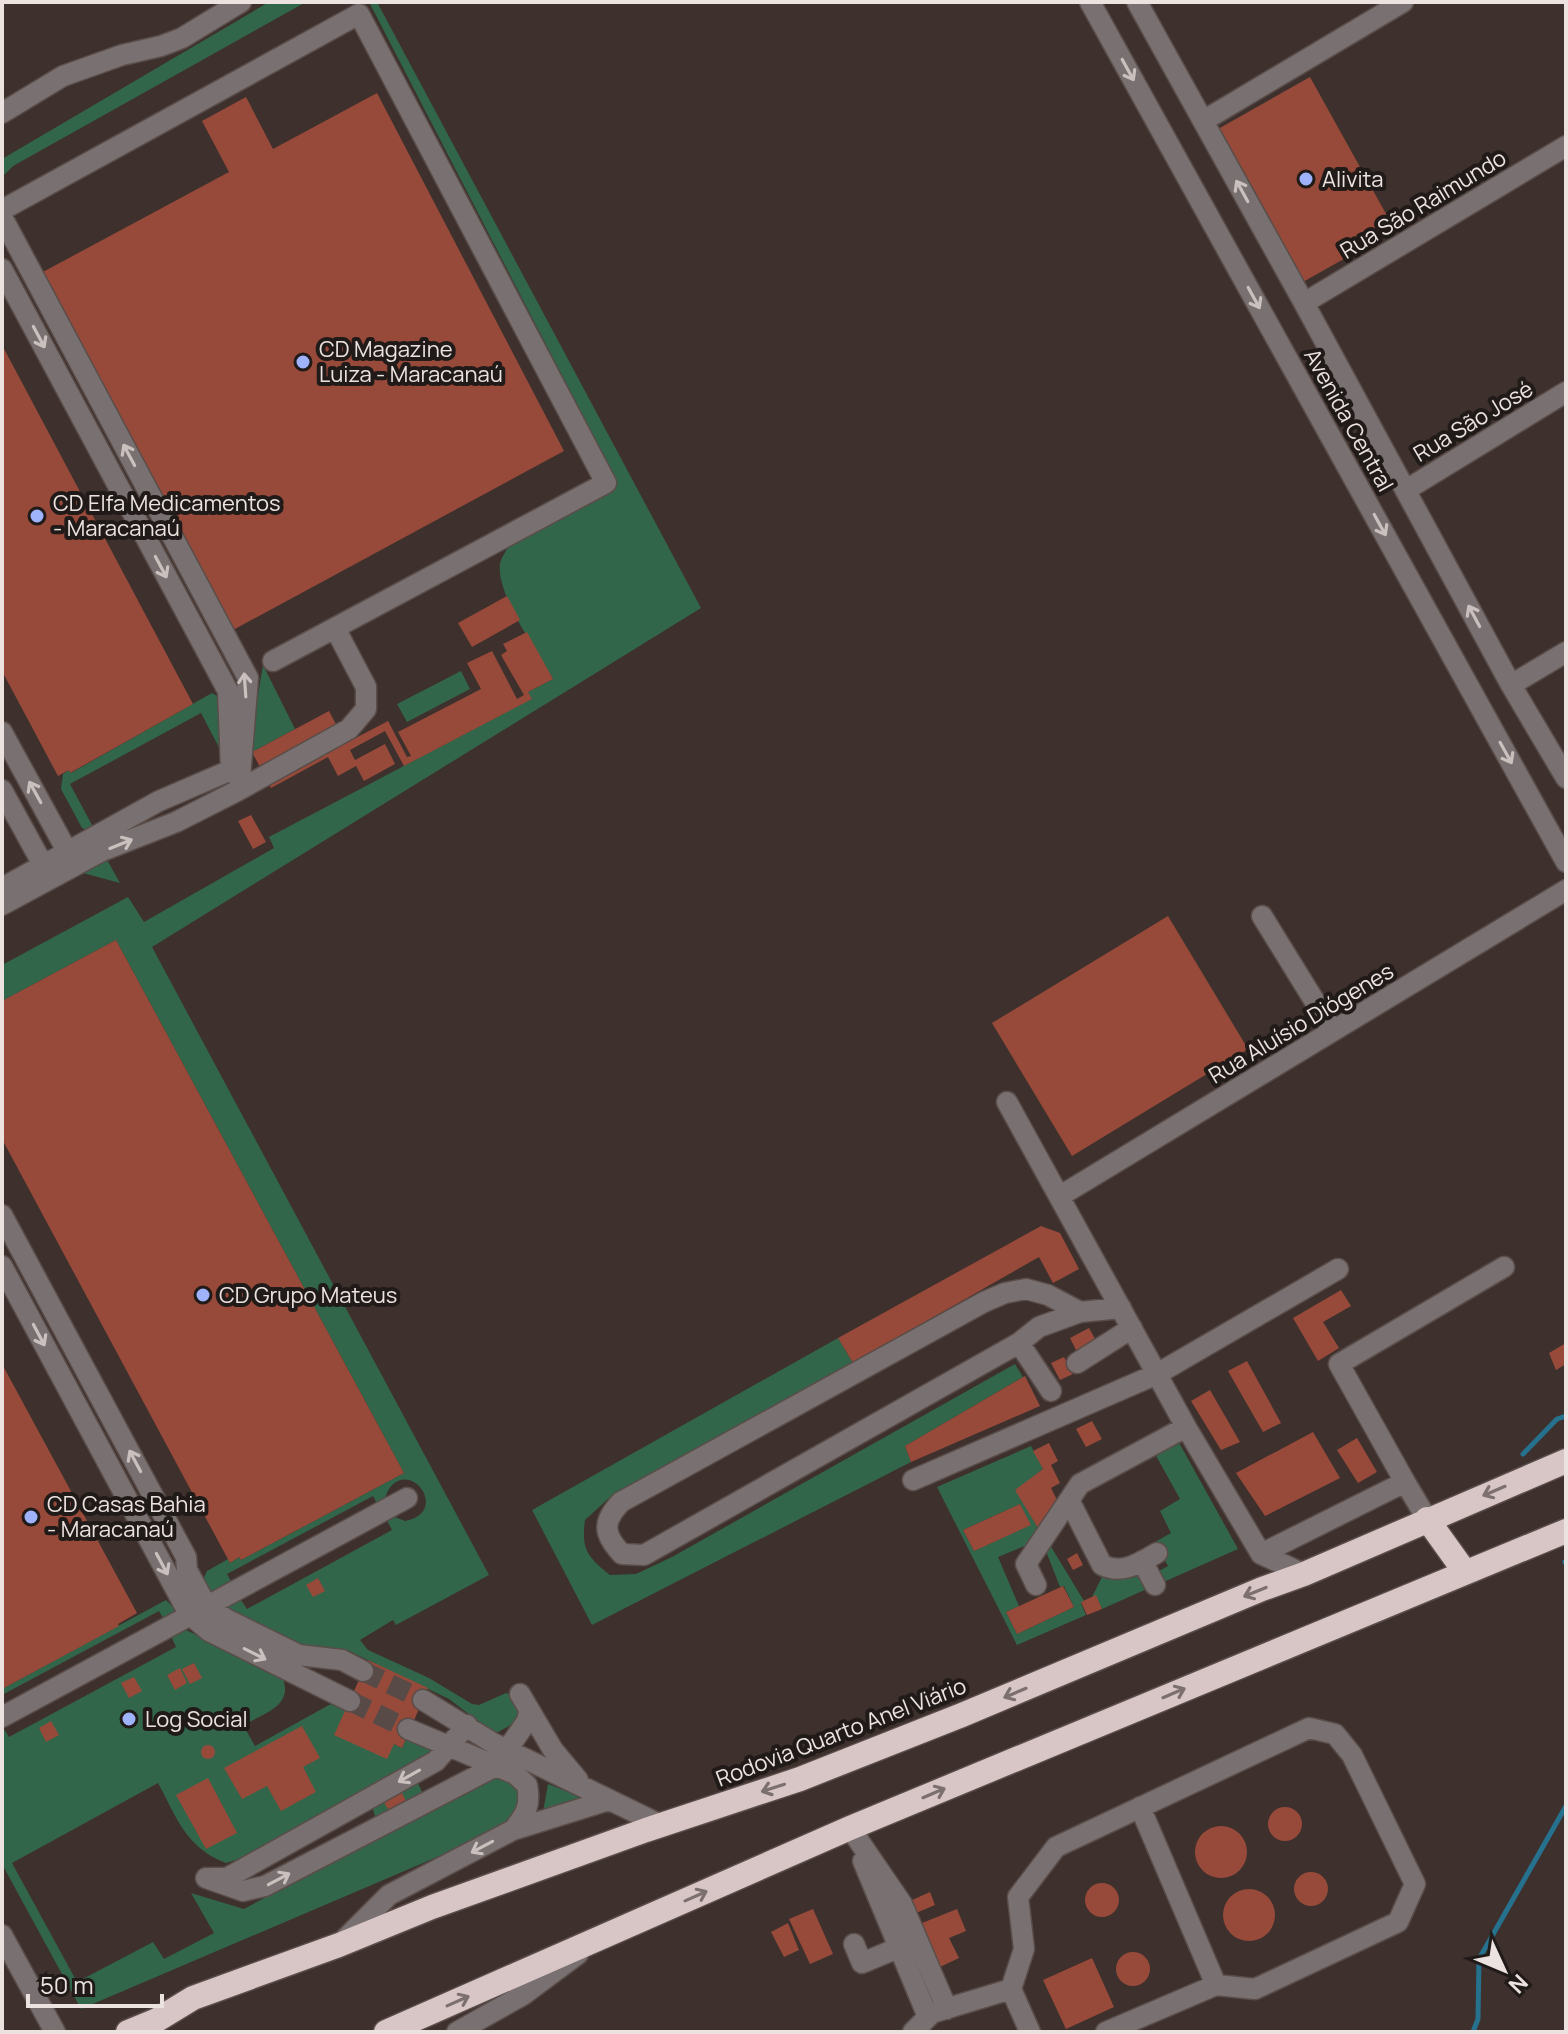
<svg xmlns="http://www.w3.org/2000/svg" width="1568" height="2034" viewBox="0 0 1568 2034" font-family="Manrope,sans-serif">
	<style>
		.green { fill: #32664a; fill-rule: evenodd }
		.lines { fill: none; stroke-linecap: round; stroke-linejoin: round }
		.stream { stroke: #25718e; stroke-width: 5 }
		.building { fill: #974a3a }
		.minor-tunnel { stroke: #584b47; stroke-width: 20; stroke-dasharray: 20 10; stroke-linecap: butt }
		.minor-casing { stroke: #5a4d49; stroke-width: 23 }
		.highway-casing { stroke: #5a4d49; stroke-width: 27 }
		.minor { stroke: #797171; stroke-width: 20 }
		.highway { stroke: #d8c5c5; stroke-width: 24 }
		.oneway { stroke: #cac1bf }
		.oneway2 { stroke: #7c706e }
		.poi-dot { fill: #9fb3fd; stroke: #201a18; stroke-width: 3 }
		.labels { text-anchor: middle; stroke-width: 8; stroke-linejoin: round; paint-order: stroke }
		.poi-label { font-size: 22px; fill: #ece3e0; stroke: #201a18; text-anchor: start }
		.street-label { font-size: 22px; fill: #ece3e0; stroke: #201a18 }
	</style>
	<rect width="100%" height="100%" fill="#3e302c"/>
	<path class="green" d="M269 2H306L13 166 2 177V159Z
		M369 2H377L701 608 152 947 489 1575 396 1625 393 1620 360 1640 368 1650 429 1678 472 1704 479 1705 506 1693 512 1695 520 1713 518 1721 498 1732 491 1731 449 1699 347 1650 302 1647 229 1611 227 1606 239 1597 247 1609 392 1530 386 1519 392 1516 405 1521C448 1513 415 1463 392 1485 386 1491 386 1500 379 1507L373 1496 227 1574 233 1585 212 1594 202 1582 207 1571 228 1559 230 1563 239 1557 241 1560 404 1473 116 940 2 1001V965L128 897 144 922 274 848 269 837 531 699 528 692 553 679C538 652 496 595 500 564 501 558 505 553 508 547L602 493 611 486 615 478Z
		M263 665 295 729 252 752 254 757 250 756 248 754Z
		M461 671 470 689 407 722 397 704Z
		M212 693 221 698 224 757 201 713 70 784 93 827 86 830 82 828 61 789 63 774 69 770 71 773Z
		M106 858 120 883 79 872Z
		M838 1338 853 1363 608 1499 585 1520C581 1550 588 1557 610 1575L636 1574 672 1557 1015 1364 1023 1377 905 1446 911 1462 592 1625 532 1510Z
		M1177 1439 1238 1549 1159 1584 1157 1572 1168 1566 1155 1542 1171 1533 1160 1511 1180 1499 1154 1452Z
		M1031 1446 1043 1469 1016 1490 1041 1533 1034 1542 998 1557 1019 1606 1006 1612 1017 1634 1074 1607 1064 1586 1060 1587 1046 1551 1050 1545 1084 1601 1081 1603 1086 1615 1017 1645 937 1487ZM1020 1504 1030 1525 974 1551 963 1530Z
		M1103 1575H1139L1149 1588 1102 1609 1096 1596 1092 1597Z
		M166 1600 175 1609 174 1614 165 1622 159 1611 2 1695V1689Z
		M184 1629 282 1677C295 1705 264 1714 243 1725L255 1746 329 1705 338 1703 394 1744 402 1748 408 1735 432 1749 428 1757 236 1860 226 1863C186 1848 177 1818 158 1783L12 1863 77 1982 153 1942 164 1959 214 1933 191 1893 244 1909 489 1776C536 1782 522 1817 491 1834L81 2009 2 1864V1726L9 1737 176 1647 170 1634Z
		M417 1781 423 1794 380 1818 375 1816 372 1807Z
		M548 1784 591 1801 542 1818Z"/>
	<g class="lines">
		<path class="stream" d="M1523 1454 1557 1419 1566 1416
			M1565 1562 1566 1564
			M1473 2032 1478 2019 1479 1959 1566 1806"/>
	</g>
	<path class="building" d="M1310 77 1395 230 1303 282 1218 129Z
		M377 93 564 451 233 630 41 273 229 172 202 121 246 97 273 149Z
		M2 345 193 704 70 773 69 770 58 776 2 671Z
		M507 596 520 620 472 647 458 623Z
		M527 632 553 679 528 692 532 699 404 766 385 731 350 750 355 760 385 744 395 764 364 781 356 766 338 776 328 757 271 788 252 752 329 711 346 743 388 721 407 757 411 756 398 732 481 689 467 663 492 651 517 699 524 695 501 655 507 651 503 644Z
		M251 815 266 842 253 849 238 821Z
		M1168 916 1248 1049 1072 1156 992 1023Z
		M116 940 404 1473 241 1560 239 1557 230 1563 2 1139V1001Z
		M1041 1226 1060 1233 1079 1269 1053 1283 1039 1257 853 1363 838 1338Z
		M1341 1290 1351 1306 1323 1322 1339 1348 1318 1361 1293 1318Z
		M1089 1328 1098 1344 1078 1354 1070 1338Z
		M1566 1343V1364L1556 1370 1549 1353Z
		M1064 1357 1073 1374 1060 1380 1051 1363Z
		M1247 1361 1281 1423 1263 1432 1228 1371Z
		M2 1364 137 1613 118 1624 119 1626 2 1689Z
		M1025 1376 1040 1406 911 1462 905 1446Z
		M1210 1390 1240 1442 1221 1450 1191 1401Z
		M1092 1421 1102 1439 1086 1447 1076 1429Z
		M1313 1432 1340 1478 1265 1516 1236 1473Z
		M1357 1438 1377 1472 1358 1483 1337 1450Z
		M1049 1443 1058 1461 1051 1465 1060 1483 1051 1488 1060 1506 1041 1533 1015 1490 1043 1469 1033 1451Z
		M1020 1504 1031 1525 974 1551 963 1530Z
		M1077 1553 1083 1565 1073 1570 1067 1559Z
		M318 1578 325 1591 313 1597 306 1585Z
		M1063 1586 1074 1607 1017 1634 1006 1612Z
		M1096 1595 1102 1609 1087 1615 1081 1602Z
		M368 1660 428 1688 402 1748 394 1744 387 1759 334 1735Z
		M194 1663 202 1678 190 1684 182 1669Z
		M180 1668 187 1683 175 1690 167 1675Z
		M134 1677 142 1691 129 1698 121 1683Z
		M51 1721 59 1735 46 1742 39 1728Z
		M302 1726 320 1758 303 1767 316 1792 281 1811 267 1786 242 1799 224 1768Z
		M201 1752a7 7 0 1 1 14 0a7 7 0 1 1-14 0Z
		M208 1778 237 1833 206 1849 176 1795Z
		M401 1791 407 1803 390 1812 383 1801Z
		M1268 1824a17 17 0 1 1 34 0a17 17 0 1 1-34 0Z
		M1195 1852a26 26 0 1 1 52 0a26 26 0 1 1-52 0Z
		M1294 1889a17 17 0 1 1 34 0a17 17 0 1 1-34 0Z
		M1085 1900a17 17 0 1 1 34 0a17 17 0 1 1-34 0Z
		M1223 1915a26 26 0 1 1 52 0a26 26 0 1 1-52 0Z
		M930 1892 935 1905 916 1913 910 1901Z
		M813 1909 833 1954 810 1964 789 1919Z
		M957 1909 966 1931 949 1938 959 1958 940 1967 922 1923Z
		M788 1923 799 1950 784 1957 771 1932Z
		M1116 1969a17 17 0 1 1 34 0a17 17 0 1 1-34 0Z
		M1092 1958 1114 2007 1066 2029 1043 1980Z"/>
	<g class="lines">
		<path class="minor-tunnel" d="M363 1671 423 1700
			M350 1701 408 1729"/>
		<defs>
			<path id="minor" d="M1090 2 1566 862
				M1137 2 1304 303 1511 685 1566 778
				M2 113 63 76 122 55 161 46 182 38 241 2
				M1203 121 1403 2
				M2 210 359 14 606 483 273 661
				M2 217 248 678 239 790
				M2 269 228 691 231 770 159 801 2 888
				M1304 303 1566 146
				M1406 490 1566 392
				M1511 685 1566 652
				M2 732 73 862
				M2 790 48 874
				M2 905 102 851 176 822 239 790 349 729 366 709V687L335 628
				M1262 916 1333 1031
				M1007 1102 1186 1427 1261 1554 1304 1574
				M1060 1196 1566 890
				M2 1215 186 1557 187 1570 206 1605 226 1619 299 1655 342 1660 363 1671
				M2 1266 189 1614 209 1631 350 1701
				M1080 1312 1039 1327 1019 1343 644 1555 622 1554C603 1534 602 1522 621 1502L984 1302 1005 1293 1026 1289 1048 1295 1080 1312 1121 1308
				M1019 1343 1051 1391
				M1077 1363 1132 1328
				M913 1480 1157 1374 1338 1269
				M1405 1482 1427 1519
				M1069 1500 1102 1565C1123 1575 1139 1563 1157 1553
				M1261 1554 1405 1482 1339 1364 1504 1267
				M1142 1561 1155 1585
				M1036 1585 1026 1564 1080 1484 1186 1427
				M520 1694 553 1750 578 1780
				M423 1700 493 1743 661 1825
				M2 1717 407 1498
				M850 1828 902 1904 947 2009
				M513 1830 609 1800
				M863 1861 928 2017
				M206 1878 243 1891 265 1886 496 1766 527 1721 529 1712
				M210 1878H227L436 1761 467 1725
				M2 1935 55 2032
				M343 1941 389 1895 513 1830C526 1815 531 1805 527 1785L515 1774 408 1729
				M854 1944 862 1963 898 1948
				M457 2032 523 1995 578 1954
				M913 2032 932 2013 1011 1989
				M1030 2032 1011 1989 1024 1949 1018 1897 1056 1847 1309 1728 1335 1734 1352 1755 1415 1884 1398 1922 1255 1989 1216 1985 1140 1807
				M1106 2032 1216 1985"/>
			<path id="highway" d="M1427 1519 1465 1572
				M128 2032 157 2020 193 1998 339 1945 432 1907 646 1830 800 1779 962 1715 1262 1589 1304 1574 1566 1461
				M386 2032 850 1828 1566 1531"/>
		</defs>
		<use href="#minor" class="minor-casing"/>
		<use href="#highway" class="highway-casing"/>
		<use href="#minor" class="minor"/>
		<use href="#highway" class="highway"/>
	</g>
	<defs><path id="oneway-shaft" d="M-6 0H5M1.5-3L5.5 0L1.5 3" fill="none" stroke-width="1.6" stroke-linecap="round" stroke-linejoin="round" transform="scale(2)"/></defs>
	<g class="oneway">
		<use href="#oneway-shaft" transform="translate(1128 70) rotate(61)"/>
		<use href="#oneway-shaft" transform="translate(1242 191) rotate(-119)"/>
		<use href="#oneway-shaft" transform="translate(1254 298) rotate(61)"/>
		<use href="#oneway-shaft" transform="translate(39 337) rotate(62)"/>
		<use href="#oneway-shaft" transform="translate(129 455) rotate(-118)"/>
		<use href="#oneway-shaft" transform="translate(1380 525) rotate(61)"/>
		<use href="#oneway-shaft" transform="translate(161 567) rotate(62)"/>
		<use href="#oneway-shaft" transform="translate(1474 616) rotate(-118)"/>
		<use href="#oneway-shaft" transform="translate(245 685) rotate(-94)"/>
		<use href="#oneway-shaft" transform="translate(1506 753) rotate(61)"/>
		<use href="#oneway-shaft" transform="translate(35 792) rotate(-119)"/>
		<use href="#oneway-shaft" transform="translate(121 844) rotate(-22)"/>
		<use href="#oneway-shaft" transform="translate(39 1335) rotate(62)"/>
		<use href="#oneway-shaft" transform="translate(135 1461) rotate(-118)"/>
		<use href="#oneway-shaft" transform="translate(162 1564) rotate(62)"/>
		<use href="#oneway-shaft" transform="translate(255 1654) rotate(27)"/>
		<use href="#oneway-shaft" transform="translate(409 1776) rotate(151)"/>
		<use href="#oneway-shaft" transform="translate(482 1847) rotate(152)"/>
		<use href="#oneway-shaft" transform="translate(279 1879) rotate(-28)"/>
	</g>
	<g class="oneway2">
		<use href="#oneway-shaft" transform="translate(1494 1491) rotate(157)"/>
		<use href="#oneway-shaft" transform="translate(1255 1592) rotate(158)"/>
		<use href="#oneway-shaft" transform="translate(1015 1693) rotate(157)"/>
		<use href="#oneway-shaft" transform="translate(1174 1693) rotate(-23)"/>
		<use href="#oneway-shaft" transform="translate(773 1788) rotate(162)"/>
		<use href="#oneway-shaft" transform="translate(934 1793) rotate(-23)"/>
		<use href="#oneway-shaft" transform="translate(696 1896) rotate(-24)"/>
		<use href="#oneway-shaft" transform="translate(458 2001) rotate(-24)"/>
	</g>
	<g class="poi-dot">
		<circle cx="1306" cy="179" r="8"/>
		<circle cx="303" cy="362" r="8"/>
		<circle cx="37" cy="516" r="8"/>
		<circle cx="203" cy="1295" r="8"/>
		<circle cx="31" cy="1517" r="8"/>
		<circle cx="129" cy="1719" r="8"/>
	</g>
	<g class="labels">
		<g class="poi-label">
			<text x="1322" y="187">Alivita</text>
			<text x="319" y="357">CD Magazine<tspan x="319" dy="25">Luiza - Maracanaú</tspan></text>
			<text x="53" y="511">CD Elfa Medicamentos<tspan x="53" dy="25">- Maracanaú</tspan></text>
			<text x="219" y="1303">CD Grupo Mateus</text>
			<text x="47" y="1512">CD Casas Bahia<tspan x="47" dy="25">- Maracanaú</tspan></text>
			<text x="145" y="1727">Log Social</text>
		</g>
		<g class="street-label">
			<text transform="translate(1423 204) rotate(-31)" y="8">Rua São Raimundo</text>
			<text transform="translate(1349 420) rotate(61)" y="8">Avenida Central</text>
			<text transform="translate(1473 421) rotate(-31)" y="8">Rua São José</text>
			<text transform="translate(1301 1023) rotate(-31)" y="8">Rua Aluísio Diógenes</text>
			<text transform="translate(841 1732) rotate(-21)" y="8">Rodovia Quarto Anel Viário</text>
		</g>
	</g>
	<rect width="1568" height="2034" fill="none" stroke="#ece3e0" stroke-width="8"/>
	<g transform="translate(1504 1970) rotate(134)" stroke="#201a18" stroke-width="6" paint-order="stroke">
	<path d="M0-6L14 30L0 20L-14 30Z" fill="#ece3e0"/>
	<text y="-12" font-size="22" font-weight="bold" text-anchor="middle" fill="#ece3e0">N</text>
	</g>
	<path d="M28 1994v12h134v-12" fill="none" stroke="#ece3e0" stroke-width="4"/>
	<text x="40" y="1994" font-size="24" fill="#ece3e0" stroke="#201a18" stroke-width="6" paint-order="stroke">50 m</text>
</svg>
